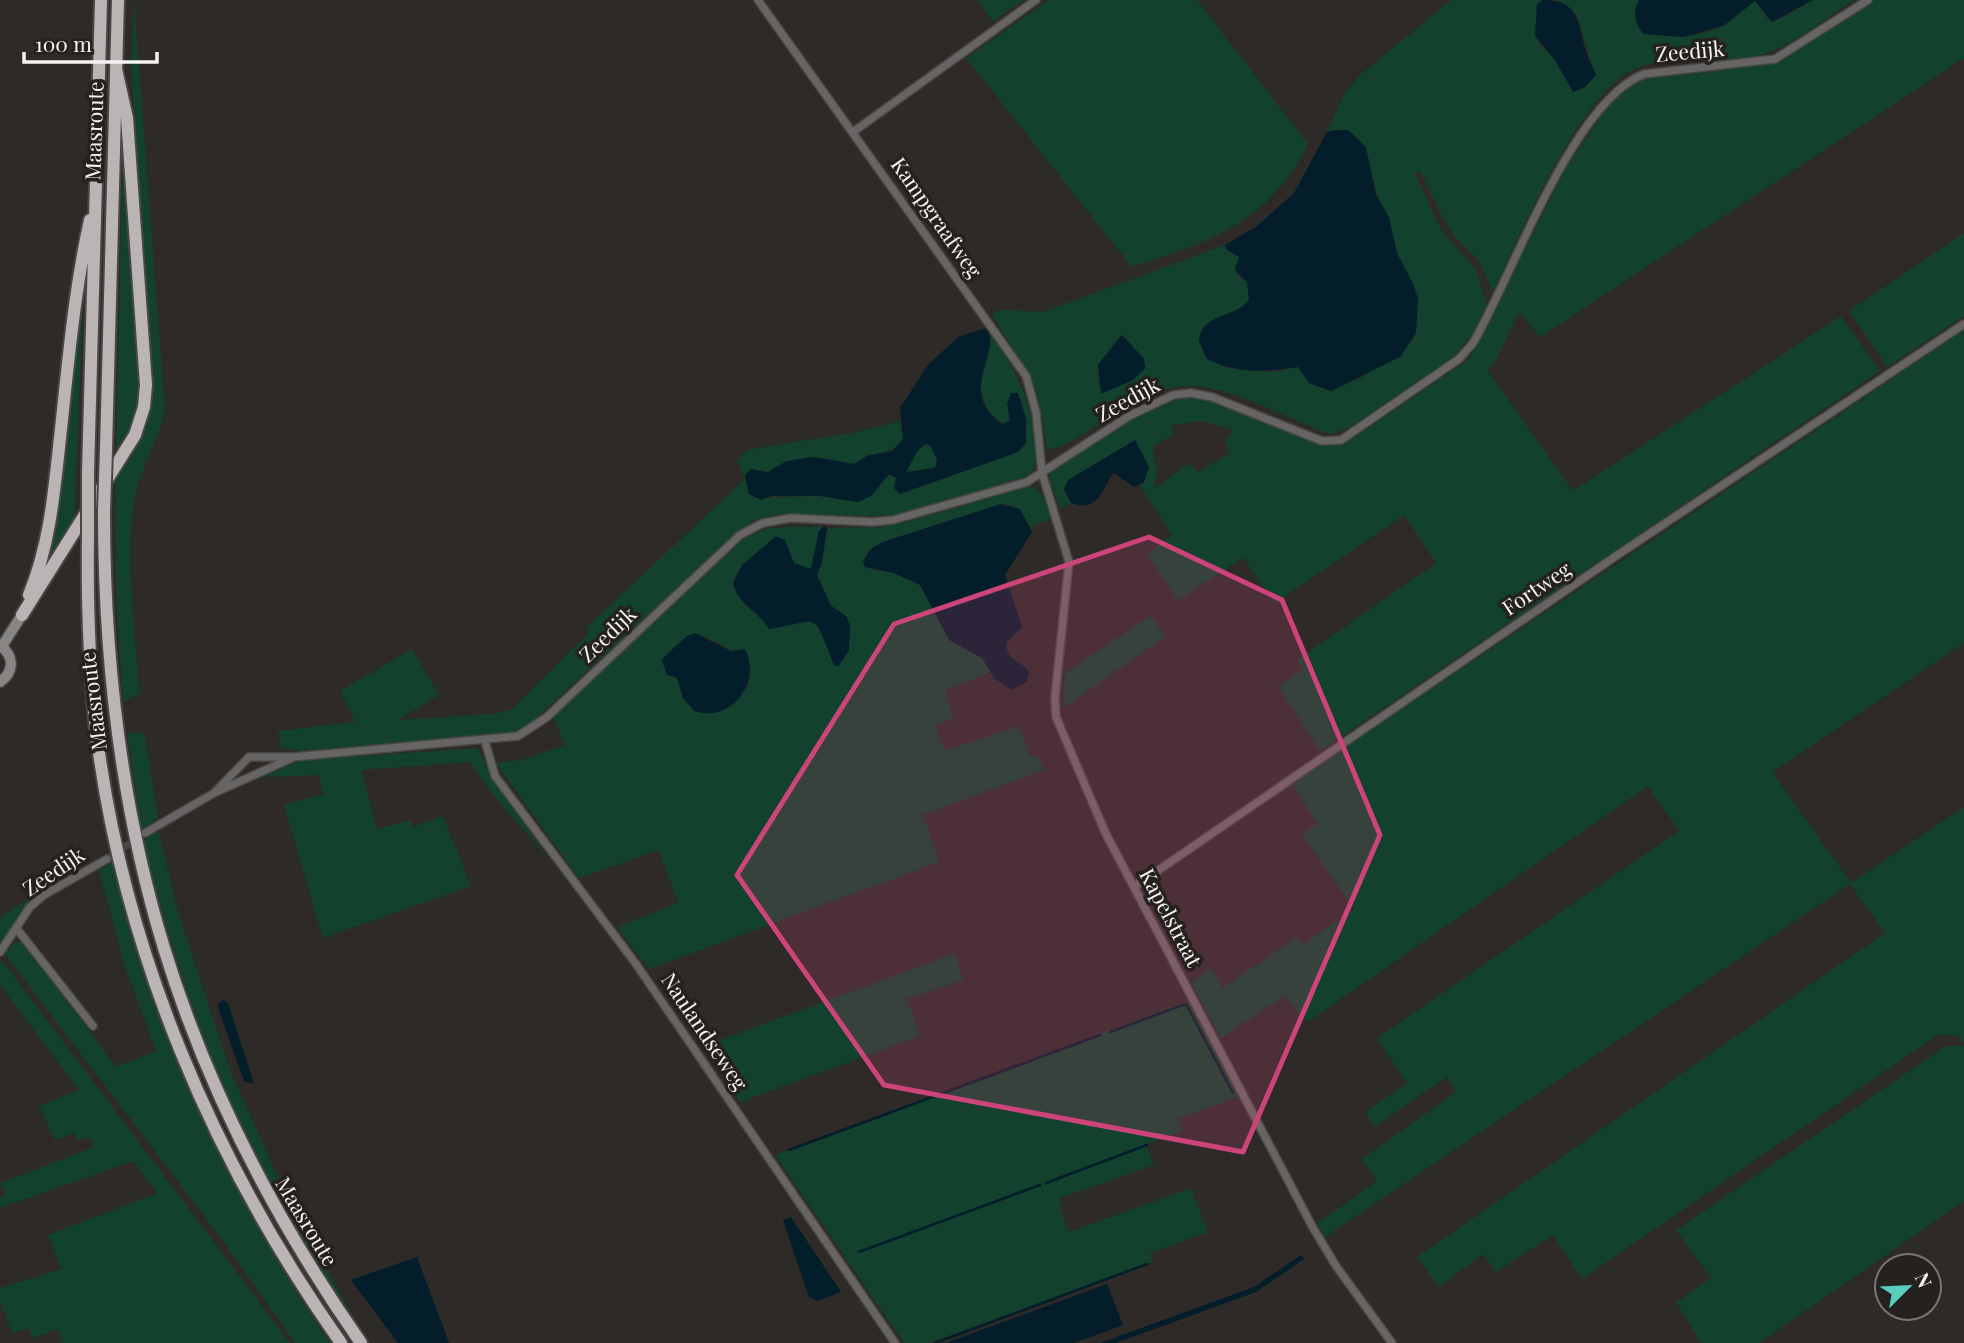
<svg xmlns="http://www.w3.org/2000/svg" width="1964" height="1343" viewBox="0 0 1964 1343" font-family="'Playfair Display',serif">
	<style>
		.green { fill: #12412e; fill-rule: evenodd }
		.water { fill: #041d2a; fill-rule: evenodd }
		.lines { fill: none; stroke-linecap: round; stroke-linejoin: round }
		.stream { stroke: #041d2a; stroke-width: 2.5 }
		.street-tunnel { stroke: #4b4846; stroke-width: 7; stroke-dasharray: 7 3.5; stroke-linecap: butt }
		.street-casing { stroke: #494644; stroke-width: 10 }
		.secondary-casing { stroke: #494644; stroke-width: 13 }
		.highway-casing { stroke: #494644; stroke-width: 16 }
		.street { stroke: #676464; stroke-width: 7 }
		.secondary { stroke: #888585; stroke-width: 10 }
		.highway { stroke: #bab4b4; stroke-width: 12 }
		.highway-bridge-casing { stroke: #494644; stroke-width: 16; stroke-linecap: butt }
		.highway-bridge { stroke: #bab4b4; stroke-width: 12 }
		.marked { fill: #cc4479; fill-opacity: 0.2; stroke: #cc4479; stroke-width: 5; stroke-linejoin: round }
		.labels { text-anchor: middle; stroke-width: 7; stroke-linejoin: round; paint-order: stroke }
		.street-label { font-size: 21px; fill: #f6f4f2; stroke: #24211e }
	</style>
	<rect width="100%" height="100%" fill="#2d2a28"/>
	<path class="green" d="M134 0 165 410C159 441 141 466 135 497 125 550 135 638 140 693L123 702 116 593 115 473 151 386V365L131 66Z
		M977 0H1024L993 21Z
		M1049 0H1197L1308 144C1269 223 1211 241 1132 267L966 58Z
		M1451 0H1543L1537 4 1538 43 1555 60 1574 92 1593 67 1577 15 1558 0H1639L1637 3 1641 31 1644 34C1671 37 1701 38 1725 25 1736 19 1743 7 1755 1L1769 21 1784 17 1813 0H1853C1823 20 1792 48 1756 56 1719 65 1675 54 1639 67 1581 88 1520 236 1493 292L1478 259 1454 236 1444 220 1420 171 1415 174 1441 230 1475 269 1487 305 1472 334 1455 356 1349 428 1331 434 1324 432C1281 416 1217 377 1171 388 1140 395 1092 430 1062 446L1048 450 1036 388 992 314 1001 310 1043 312 1225 245 1227 250 1240 257 1235 265 1238 276 1247 282 1249 300 1244 307 1203 329 1199 337 1204 355 1227 368 1271 372 1298 367 1309 383 1331 391 1361 378 1413 341 1418 305 1413 284 1397 253 1371 173 1336 130 1327 132 1346 91 1361 74ZM1121 335 1144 359 1099 385 1098 364Z
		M1872 0H1964V58L1540 337 1519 312 1494 364 1487 370 1573 491 1841 316 1880 371 1320 751 1278 687 1303 669 1297 660 1436 563 1404 515 1275 603 1243 557 1178 601 1147 554 1172 535 1140 486 1144 482V454L1065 494 1071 503 1060 509 1049 478 1051 470 1156 404 1173 398 1204 396 1324 443 1353 438 1469 359 1567 166 1613 98 1643 77 1764 64ZM1201 421 1234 430 1225 440 1230 453 1198 472 1188 464 1154 489 1157 468 1152 447 1174 434 1171 425Z
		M123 139 139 337 140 397 132 426 116 450Z
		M1964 233V316L1887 367 1849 311Z
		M85 250 74 527 34 594Z
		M1964 330V643L1772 772 1851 883 1964 807V1044L1958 1036 1939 1034 1582 1279 1553 1235 1496 1272 1483 1254 1439 1287 1417 1257 1885 933 1850 884 1325 1237 1318 1223 1377 1181 1362 1159 1456 1092 1447 1077 1374 1127 1365 1112 1407 1083 1377 1038 1679 831 1648 786 1309 1021 1302 1018 1285 996 1221 1038 1191 982 1211 969 1223 988 1297 937 1302 945 1354 909 1302 834 1317 824 1292 783Z
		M991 334C1015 369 1031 398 1035 440 1036 454 1039 467 1027 476L901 514 877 516 779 514 753 521 709 558 532 722 505 736 302 751 281 748 278 731 355 722 340 691 412 649 439 695 398 720 494 714 511 710 588 634 587 627 745 479 737 461 747 450 857 432 900 421 903 439 900 445 882 454 869 455 854 464 814 457 787 461 768 472 751 469 745 476 754 498 820 496 858 502 870 496 889 474 896 478 894 488 900 494 995 460 1026 419 1021 398 1008 413 1010 418 1007 423C990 422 978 394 980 378 981 362 992 351 991 334Z
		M926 444 931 446 937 460 935 468 906 472 918 450Z
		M1030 486 1042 494 1053 518 1030 527C1023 513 1018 504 1001 504L883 542 865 554 870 569 894 573 920 585 936 612 982 658 991 672 945 690 954 718 935 725 945 751 1019 726 1030 756 1038 757 1044 770 923 815 939 862 649 969 617 927 678 903 659 850 579 878 496 763 522 760 565 745 553 716 744 539C772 521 793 529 824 526L819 531 811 569 799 567 791 560 789 546C766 553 739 557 733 583 738 605 759 611 769 629L810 620 821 631 829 651 843 662 849 650 840 611 831 606 817 574 822 562 827 528 881 527 904 523ZM692 634C715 638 736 651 751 669L748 686 737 699 688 704 680 682 662 661Z
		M1151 615 1165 637 1063 708 1065 673Z
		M138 732 145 735 158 818 142 830 127 733Z
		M478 748 494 781 548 858 489 790 470 762 361 770 377 829 410 820 413 827 443 816 471 886 323 938 284 805 323 794 319 775 260 777 302 760Z
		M158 829 178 912 231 1072 276 1173 354 1319C251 1177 183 1010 144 840Z
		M114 861C156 1035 229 1196 330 1343H295L218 1234 4 953 15 943 23 942 116 1067 156 1051 124 964 99 870Z
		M39 893 26 907 0 947V917Z
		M955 953 963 980 907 999 920 1036 740 1102 704 1046Z
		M0 958 290 1343H58L62 1341 58 1329 33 1338 28 1328 12 1333 0 1301V1288L62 1269 48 1235 157 1193 133 1161 0 1208V1197L6 1195 1 1183 94 1147 90 1137 78 1141 74 1133 55 1140 39 1106 79 1090 0 985Z
		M1188 1001 1239 1096 1179 1119 1182 1131 1146 1144 1154 1165 1060 1198 1062 1205 1059 1206 1069 1232 1191 1188 1208 1232 1150 1253 1153 1261 1148 1264 928 1343H904L775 1155Z
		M1946 1046H1964V1201L1759 1343H1701L1676 1302 1711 1278 1676 1230Z"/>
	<path class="water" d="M1543 0C1582 0 1578 27 1587 54 1589 61 1594 68 1596 75L1585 87 1573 92 1555 60 1535 36 1537 4Z
		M1639 0H1813L1772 22 1755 1 1723 26 1684 37 1644 34C1635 25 1632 11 1639 0Z
		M1336 130H1348L1366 147 1376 195 1389 217 1397 253 1413 284 1418 298 1416 333 1400 357 1331 391 1309 383 1298 367C1267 372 1236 374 1207 359L1199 341C1201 313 1236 318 1249 300L1247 282 1235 270 1239 257 1227 250 1225 245 1257 226 1294 193 1327 132Z
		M986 328C1004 352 955 391 1002 424L1010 421 1007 404 1011 393H1018L1026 419V443L1018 452 900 494 894 488 896 478 889 474 871 496 858 502 820 496H771L761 500 749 494 745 476 751 469 768 472 787 461 814 457 854 464 869 455 892 451 903 439 900 408 928 365 958 337ZM926 444 931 447 937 460 935 468 906 472 918 450Z
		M1122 335 1144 359 1145 368 1133 380 1101 394 1098 365Z
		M1135 440 1149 467 1144 482 1134 487 1114 473C1102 487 1100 513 1071 503L1064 489 1068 480Z
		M1001 504 1020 509 1032 532 1005 575 1022 627 1007 642C1004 661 1022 660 1029 672L1027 682 1011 690 994 678 982 658 949 640 920 585 894 573 865 567 863 561 872 548 883 542Z
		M824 526 827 528 822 562 817 575 831 606 846 616 850 625 849 650 838 667 834 665C811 608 823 621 769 629 759 611 738 605 733 583L742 565 776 536 785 540 794 563 811 569 819 531Z
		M695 633 731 651 745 649C762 683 730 724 694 711L683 698 677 678 667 675 662 661 665 656 687 636Z
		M223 1000 228 1003 254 1084 244 1081 219 1011 218 1004Z
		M791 1217 841 1292 818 1301 809 1297 783 1220Z
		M1301 1255 1304 1259 1256 1292 1116 1343H1100L1254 1287Z
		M417 1257 449 1343H398L351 1280Z
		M1107 1284 1123 1325 1074 1343H946Z"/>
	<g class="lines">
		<path class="stream" d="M1110 1032 1186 1004 1233 1093
			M789 1150 1100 1035
			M1046 1183 1147 1145
			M859 1252 1040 1185
			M935 1343 1147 1264"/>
		<path class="street-tunnel" d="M107 859 145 833"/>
		<defs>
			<path id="street" d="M758 0 1026 376 1036 412 1042 473 1069 562 1055 697 1056 717 1105 832 1312 1226 1336 1266 1392 1343
				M853 132 1036 0
				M485 741 495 776 636 964 895 1343
				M214 793 249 757H293L518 736 547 717 740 535 763 523 791 518 872 522 893 520 1027 482 1129 416 1173 395 1191 393 1212 397 1322 441 1341 440 1459 359 1473 343C1513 275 1572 102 1644 74L1775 59 1868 0
				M145 833 214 793 292 758
				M1134 887 1616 556 1964 324
				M17 929 93 1026
				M0 952 30 907 44 895 107 859"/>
			<path id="secondary" d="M0 645C14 656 15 671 0 682
				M2 646 22 615"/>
			<path id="highway" d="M106 449 118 0
				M88 473 101 0
				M104 512C104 830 179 1082 361 1343
				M88 535C87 600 89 665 96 730 123 951 214 1163 341 1343
				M29 595C50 544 54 493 60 438 68 365 74 292 90 220
				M22 615 135 435 144 407 146 385 127 118 116 69"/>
		</defs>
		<use href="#street" class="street-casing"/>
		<use href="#secondary" class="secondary-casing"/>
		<use href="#highway" class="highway-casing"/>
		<use href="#street" class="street"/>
		<use href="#secondary" class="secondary"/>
		<use href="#highway" class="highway"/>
		<defs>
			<path id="highway-bridge" d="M104 512 106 449
				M88 535V473"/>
		</defs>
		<use href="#highway-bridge" class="highway-bridge-casing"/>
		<use href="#highway-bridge" class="highway-bridge"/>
	</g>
	<path class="marked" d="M1149 537 1282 600 1380 835 1243 1152 884 1085 737 875 894 624Z"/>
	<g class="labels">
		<g class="street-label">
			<text transform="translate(1690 52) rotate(-5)" y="7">Zeedijk</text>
			<text transform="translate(95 131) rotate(-88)" y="7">Maasroute</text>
			<text transform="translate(936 218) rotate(55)" y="7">Kampgraafweg</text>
			<text transform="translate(1128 400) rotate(-29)" y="7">Zeedijk</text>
			<text transform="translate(1537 589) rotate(-34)" y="7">Fortweg</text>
			<text transform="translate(608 635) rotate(-44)" y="7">Zeedijk</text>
			<text transform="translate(94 701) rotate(-97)" y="7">Maasroute</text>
			<text transform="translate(54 872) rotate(-34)" y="7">Zeedijk</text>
			<text transform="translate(1170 918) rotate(62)" y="7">Kapelstraat</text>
			<text transform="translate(704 1032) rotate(56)" y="7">Naulandseweg</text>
			<text transform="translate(306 1222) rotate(59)" y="7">Maasroute</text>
		</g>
	</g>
	<g transform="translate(1908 1287) rotate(66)"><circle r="33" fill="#24211e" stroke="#787573" stroke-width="2"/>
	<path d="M0-5L12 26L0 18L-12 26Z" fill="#59cebe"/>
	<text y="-10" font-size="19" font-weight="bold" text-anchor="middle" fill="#f6f4f2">N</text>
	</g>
	<path d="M24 52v10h133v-10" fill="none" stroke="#f6f4f2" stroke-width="3.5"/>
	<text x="35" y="52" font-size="21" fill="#f6f4f2" stroke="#24211e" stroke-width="5" paint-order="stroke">100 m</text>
</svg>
